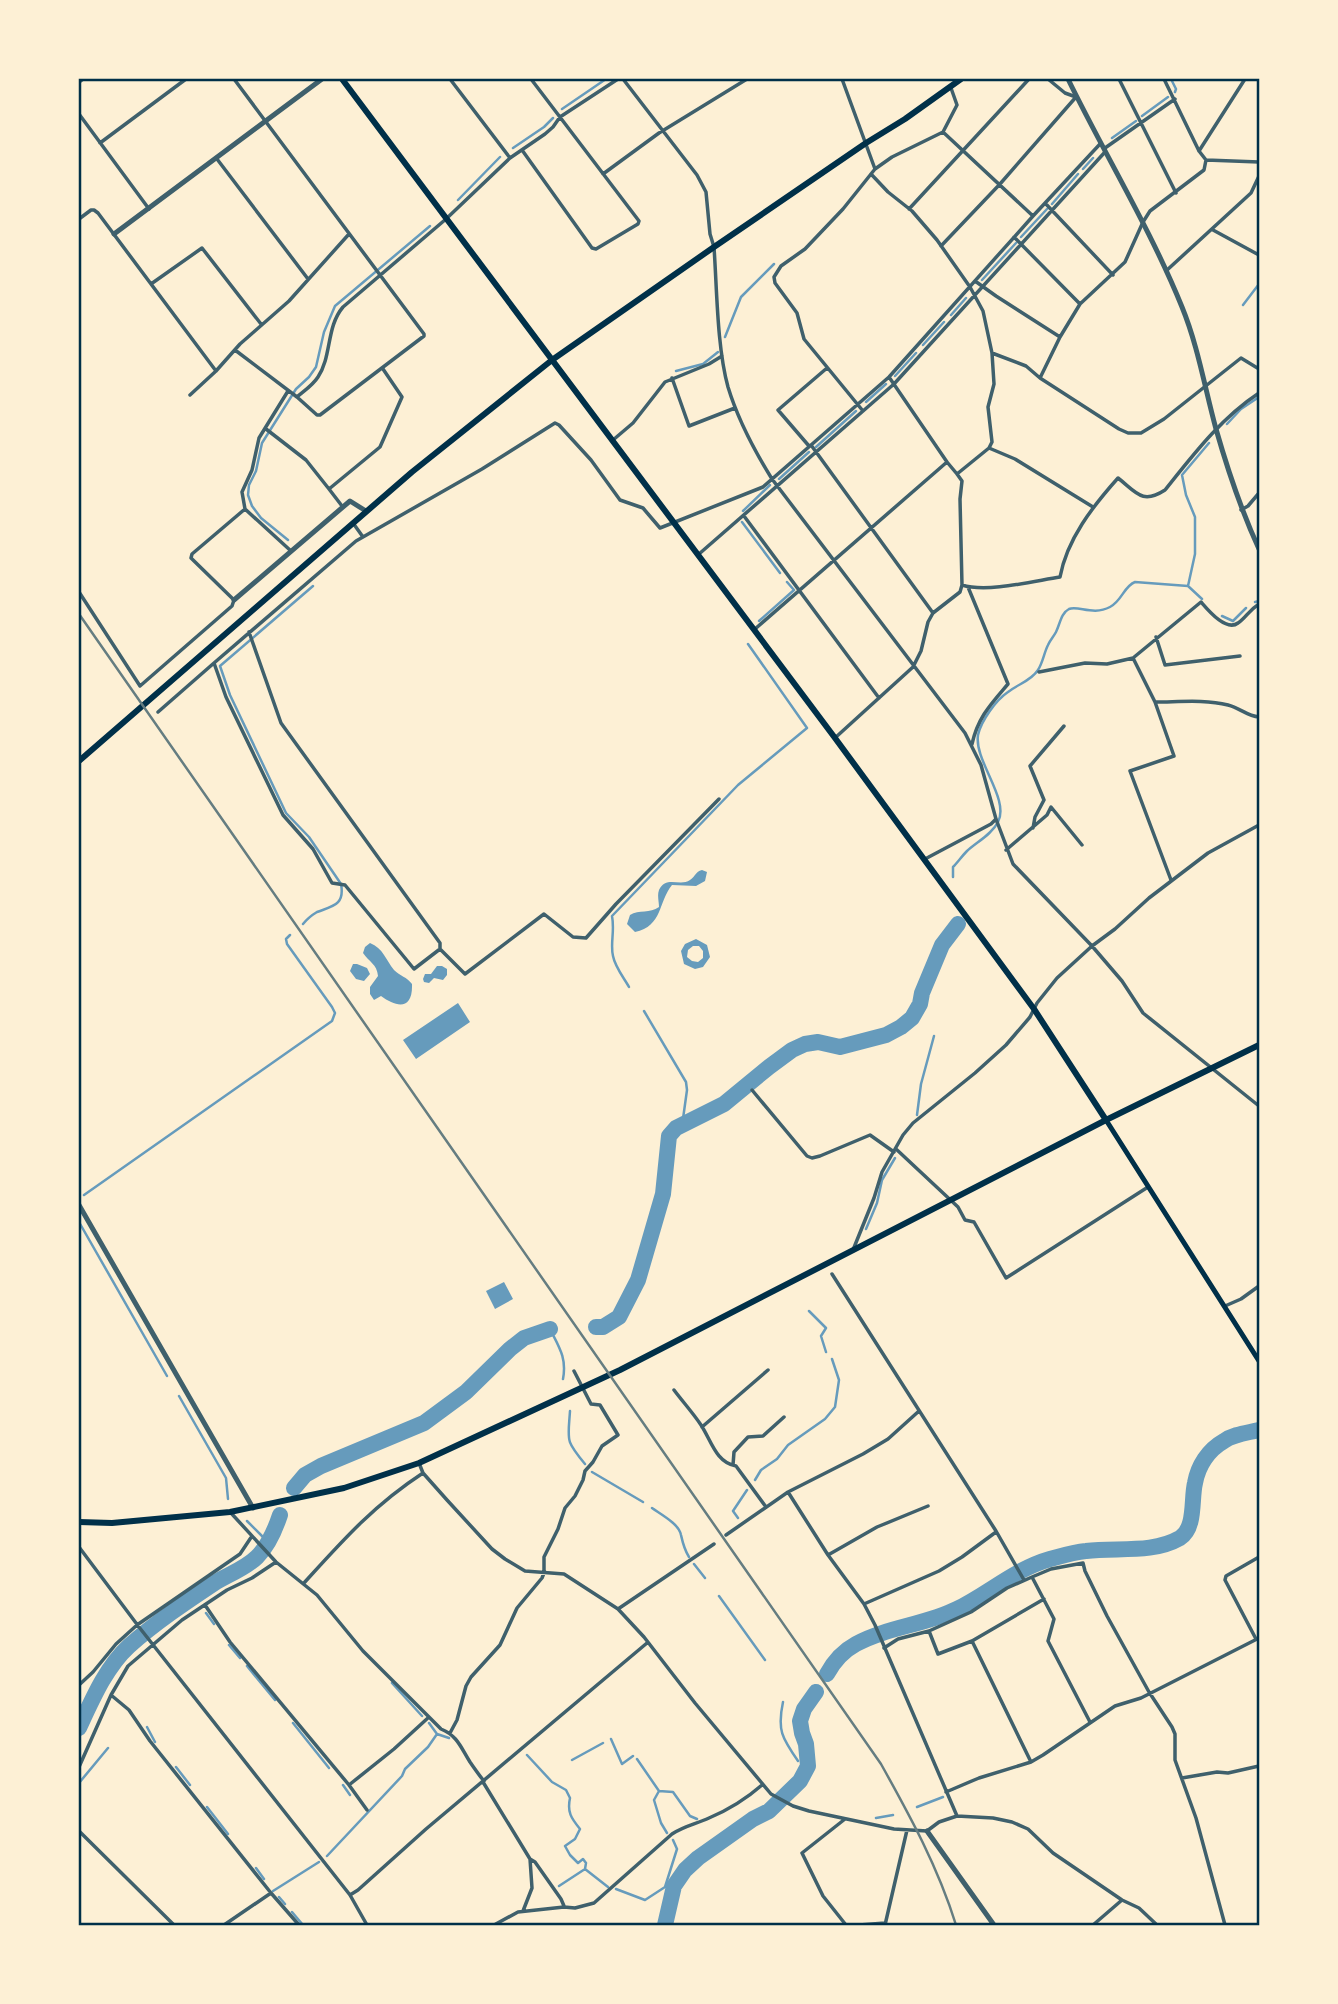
<svg xmlns="http://www.w3.org/2000/svg" width="1338" height="2004" viewBox="0 0 1338 2004" font-family="'Exo 2',sans-serif">
	<style>
		.water { fill: #669bbc; fill-rule: evenodd }
		.lines { fill: none; stroke-linecap: round; stroke-linejoin: round }
		.stream { stroke: #669bbc; stroke-width: 2.5 }
		.river { stroke: #669bbc; stroke-width: 16 }
		.minor { stroke: #3f606c; stroke-width: 3.5 }
		.tertiary { stroke: #3f606c; stroke-width: 5 }
		.secondary { stroke: #003049; stroke-width: 5 }
		.primary { stroke: #003049; stroke-width: 6 }
		.trunk { stroke: #003049; stroke-width: 6 }
		.rail { stroke: #657d81; stroke-width: 2.5 }
		.neatline { fill: none; stroke: #003049; stroke-width: 2.5 }
	</style>
	<rect width="100%" height="100%" fill="#fdf0d5"/>
	<path class="water" d="M702 870 707 872 705 881 696 886 672 885C658 902 663 926 635 932L627 924 630 915C639 909 650 914 659 907 659 902 657 895 659 890 666 875 680 887 690 880 696 876 695 872 702 870Z
		M696 939 707 945 710 957 703 967 695 969 684 964 681 951 685 944ZM693 946H699L703 951V958L698 962 692 961 687 957 688 950Z
		M370 943C383 948 386 960 394 970 400 976 407 977 412 984 413 1011 396 1007 381 996L374 1000 370 994V987L378 976C377 964 369 962 363 953L365 947Z
		M353 964H357L367 968 370 974 364 981 356 979 350 971Z
		M437 966H442L447 969V975L443 980 434 978 429 983 424 982 423 979 425 974H431Z
		M458 1003 470 1022 416 1059 403 1040Z
		M504 1282 513 1299 495 1309 486 1291Z"/>
	<g class="lines">
		<path class="stream" d="M1171 79 1176 89 1175 92
			M562 109 606 79
			M1142 116 1168 97
			M1112 138 1136 121
			M513 148 544 127 553 118
			M1083 169 1093 158
			M458 200 500 157
			M1052 204 1078 174
			M1021 237 1047 209
			M982 280 1016 243
			M1243 305 1259 284
			M951 315 966 298
			M725 337 741 297 774 264
			M923 345 944 322
			M676 371 703 364 718 352
			M895 376 916 353
			M866 402 886 384
			M1227 424 1241 409 1259 397
			M816 447 856 411
			M779 479 809 452
			M743 511 770 485
			M742 522 780 573
			M288 540 261 518 252 506 248 495 249 485 256 471 262 443 296 389 309 377 316 367 324 332 335 306 430 226
			M1188 586 1195 554V517L1186 495 1182 475 1209 443
			M1255 602 1259 601
			M1222 616 1233 621 1246 608
			M759 621 794 590 787 582
			M953 877V867C958 862 962 856 967 851 977 842 992 834 998 822 1010 799 974 761 978 735 981 721 996 700 1008 692 1018 684 1031 681 1038 670 1043 662 1044 653 1048 645 1050 640 1054 636 1056 632 1060 624 1061 613 1069 609 1078 605 1093 616 1110 607 1122 601 1124 586 1135 582L1188 586 1202 599
			M303 924C307 919 312 915 317 912 333 906 345 905 341 884L309 837 286 813 230 695 220 666 313 586
			M629 987C624 978 615 967 613 956 610 944 615 931 612 916L738 785 807 728 748 644
			M644 1011 686 1082 687 1090 682 1126
			M917 1115 921 1084 934 1036
			M84 1195 332 1021 335 1013 332 1007 287 944 286 939 290 935
			M79 1222 167 1376
			M866 1229 877 1203 882 1180 895 1158
			M809 1311 826 1328 821 1336 826 1352
			M550 1329C559 1347 567 1358 563 1379
			M179 1396 226 1478 228 1499
			M570 1411C568 1441 565 1440 585 1464
			M592 1472 643 1502
			M755 1480 761 1470 777 1459 788 1445 825 1419 835 1407 839 1380 832 1359
			M652 1508C662 1515 679 1524 681 1535 683 1544 684 1549 689 1557
			M738 1518 733 1511 747 1490
			M247 1521 262 1536 268 1544
			M694 1564 705 1578
			M719 1596 765 1660
			M206 1613 214 1624
			M229 1645 240 1658
			M247 1666 275 1700
			M392 1683 422 1716
			M783 1702C777 1730 782 1738 798 1761
			M293 1723 329 1768
			M429 1723 437 1734
			M147 1727 155 1742
			M611 1739 622 1764 633 1756
			M527 1755 552 1782 566 1790 570 1798C567 1812 571 1818 580 1829L575 1839 565 1846 570 1855 578 1863 583 1859 586 1863 585 1869
			M637 1759 659 1791 654 1800 661 1823 667 1833
			M572 1760 603 1743
			M176 1767 190 1785
			M79 1783 108 1748
			M343 1785 350 1795
			M659 1791 673 1792 690 1816 697 1819
			M207 1807 228 1834
			M917 1807 943 1797
			M876 1818 893 1815
			M327 1856 402 1776 405 1769 428 1747 437 1734 449 1738
			M256 1868 264 1879
			M559 1886 585 1869 608 1887
			M616 1889 645 1900 665 1887 677 1849 673 1840
			M273 1891 319 1862
			M279 1897 285 1904
			M292 1912 303 1925"/>
		<path class="river" d="M596 1327H603L619 1317 638 1280 663 1194 669 1136 676 1128 724 1104 769 1067 792 1050 805 1044 818 1042 840 1047 886 1035 901 1027 912 1018 920 1004 922 993 942 945 958 924
			M294 1488 305 1475 321 1466 424 1423 466 1392 510 1349 524 1338 550 1329
			M827 1674C834 1661 843 1651 856 1644 887 1627 925 1625 957 1609 988 1594 1015 1569 1050 1559 1061 1556 1074 1552 1086 1551 1117 1547 1152 1554 1180 1538 1196 1528 1191 1499 1195 1483 1198 1466 1208 1450 1224 1441 1234 1434 1247 1433 1259 1430
			M79 1728C92 1700 106 1667 129 1646 156 1622 186 1602 216 1582 230 1574 246 1568 257 1557 269 1545 275 1530 280 1515
			M665 1925 674 1886 685 1870 698 1858 753 1819 769 1811 800 1781 808 1766 806 1744 802 1733 800 1721 804 1709 816 1692"/>
		<path class="minor" d="M234 79 424 334V336L320 415H317L297 397 235 350
			M450 79 510 158
			M623 79 697 175 706 192 710 234 714 247C717 290 717 347 728 387 738 420 754 450 772 479L965 733 981 765 996 819 1013 864 1092 946 1122 981 1143 1013 1259 1106
			M842 79 875 169
			M1119 79 1176 193
			M79 82 83 79
			M79 114 149 209
			M943 132 1033 216
			M100 143 186 79
			M1105 148 1175 99
			M522 150 592 248 596 249 638 224 639 221 531 79
			M1199 151 1245 79
			M217 159 308 279
			M1206 160 1259 162
			M603 174 659 133 747 79
			M1045 203 1113 275
			M909 209 1029 79
			M79 219 91 210H94L98 213 216 371 240 344 289 301 349 234
			M1213 230 1259 255
			M1014 237 1080 304
			M941 246 1000 184 1076 97 1065 93 1048 79
			M1166 271 1251 193 1259 176
			M975 281 996 296 1060 337
			M151 284 202 248 261 324
			M992 353 1026 366 1040 378 1060 337 1080 304 1125 262 1143 222 1150 211 1204 170 1206 160 1199 151 1164 79
			M672 378 689 426 735 408
			M1040 378 1119 429 1128 433H1141L1164 419 1241 358 1259 369
			M190 395 216 371
			M297 397C304 391 313 385 318 377 332 356 326 327 343 307L446 219 510 158 545 134 553 127 560 117 618 79
			M863 411 804 339 797 313 775 283 774 277 781 266 805 249 843 209 875 169 892 157 943 132 957 105 951 88
			M266 429 306 460 329 489
			M613 440 633 423 665 382 709 364 722 356
			M811 445 933 613
			M809 446 778 410 827 368
			M989 448 1015 459 1093 507
			M947 462 957 474
			M342 506 329 489 380 447 402 397 383 369
			M245 509 242 492 252 470 259 438 288 391
			M1241 510 1248 506 1259 493
			M744 516 879 698
			M353 523 363 537
			M699 554 894 384 1105 152
			M962 585C987 593 1034 581 1060 577 1067 539 1093 506 1118 478 1136 492 1142 505 1165 490 1193 455 1221 418 1259 393
			M968 587 1008 684C991 704 978 717 972 744
			M79 592 140 686 232 606 234 600 191 558 192 554 245 509 291 551
			M755 629 947 462 889 377
			M249 632 281 723 440 943V949L465 974 544 914 573 937 586 938 616 904 719 799
			M1156 637 1165 665 1240 656
			M1039 672 1085 663 1107 664 1133 658
			M1155 702C1178 702 1205 699 1228 705 1240 708 1247 716 1259 717
			M158 712 214 663
			M836 737 913 667 921 651 928 622 933 613 960 592 962 585 960 499 962 481 957 474 989 448 992 442 988 407 994 384 992 353 983 311 970 287 937 240 912 211 888 192 871 174
			M1033 828 1035 817 1044 800 1030 766 1064 726
			M1006 850 1047 815 1051 807 1082 845
			M925 859 991 824 996 819
			M1171 880 1130 771 1174 756 1155 702 1133 658 1201 602C1208 610 1226 632 1238 623 1246 618 1248 611 1259 604
			M440 949 414 969 345 885 332 883 313 849 283 815 226 697 214 663 356 541 482 469 555 423 559 425 591 460 620 500 643 508 660 528 763 487 889 377 1033 216 1100 144
			M752 1090 807 1156 812 1158 820 1156 870 1135 894 1152
			M896 1149 958 1207 965 1220 974 1222 1006 1278 1148 1187
			M853 1250 874 1198 882 1172 903 1135 913 1123 975 1073 1006 1045 1030 1017 1037 1003 1057 978 1092 946 1115 929 1149 898 1208 853 1259 825
			M832 1274 996 1531 1024 1580
			M1225 1306 1241 1299 1259 1286
			M674 1390C683 1402 693 1413 701 1425 711 1440 716 1463 736 1466L766 1507
			M702 1427 768 1370
			M419 1463 423 1473 447 1500 492 1549 505 1559 525 1571 564 1574 618 1609 644 1637 695 1703 771 1794 793 1806 809 1811 894 1829 927 1831 939 1822 957 1816 993 1818 1012 1822 1028 1829 1053 1853 1122 1900 1139 1908 1157 1925
			M733 1465 734 1452 748 1437 763 1436 784 1417
			M788 1492 828 1555 864 1604 875 1625 957 1816
			M231 1513 276 1562 317 1595 363 1651 441 1729C458 1736 461 1748 470 1762 475 1769 479 1775 484 1781
			M726 1535 788 1492 863 1454 888 1439 919 1411
			M79 1547 139 1627 350 1895 367 1925
			M828 1555 877 1527 928 1506
			M1032 1577 1051 1569 1083 1563 1085 1571 1107 1616 1149 1692 1172 1727 1175 1734V1760L1196 1818 1225 1925
			M304 1583C343 1540 374 1505 423 1473
			M864 1604 939 1571 962 1557 996 1532
			M205 1605 230 1642 349 1785 367 1810
			M618 1609 714 1544
			M929 1631 938 1654 972 1641 1044 1599
			M1256 1639 1225 1580 1226 1576 1259 1557
			M972 1641 1031 1762
			M884 1648 898 1639 929 1631 971 1612 1007 1588 1032 1577 1054 1619 1048 1641 1090 1722
			M79 1685 93 1672 116 1644 137 1625 240 1554 252 1536
			M111 1695 129 1710 150 1741 271 1893
			M450 1733 457 1720 466 1686 471 1677 500 1645 517 1608 542 1578 544 1573V1557L558 1529 565 1508 575 1496 583 1480 585 1471 593 1462 602 1446 618 1435 600 1405 591 1404 574 1371
			M79 1767 111 1695 128 1666 182 1620 227 1590 252 1578 276 1562
			M1182 1778 1217 1772 1228 1773 1259 1766
			M483 1782 530 1859 535 1862 561 1899 564 1906
			M349 1785 394 1749 429 1717
			M946 1792 979 1778 1031 1762 1043 1755 1115 1706 1141 1698 1259 1638
			M845 1819 802 1853 823 1896 846 1925
			M79 1831 174 1925
			M350 1895 358 1890 426 1829 647 1643
			M523 1911 532 1888 530 1859
			M224 1925 271 1893 299 1925
			M494 1925 518 1912 564 1907 575 1908 594 1903 672 1834C684 1826 696 1824 709 1818 728 1810 746 1799 762 1785
			M859 1925 885 1923
			M885 1925 907 1830
			M1093 1925 1122 1900"/>
		<path class="tertiary" d="M1068 79C1105 155 1150 228 1182 307 1198 346 1205 389 1216 429 1228 471 1241 510 1259 549
			M114 234 322 79
			M234 600 350 501 366 511
			M79 1205 253 1508
			M927 1831 994 1925"/>
		<path class="secondary" d="M1106 1120 1259 1361"/>
		<path class="primary" d="M342 79 835 738 1034 1009 1106 1120
			M79 761 412 472 552 360 714 247 866 143 905 119 961 79"/>
		<path class="trunk" d="M79 1522 112 1523 230 1512 344 1488 419 1463 620 1370 1106 1120 1259 1045"/>
		<path class="rail" d="M79 614 881 1764C910 1816 938 1867 956 1925"/>
	</g>
	<rect width="1338" height="2004" fill="none" stroke="#fdf0d5" stroke-width="161"/>
	<rect x="80" y="80" width="1178" height="1844" class="neatline"/>
</svg>
